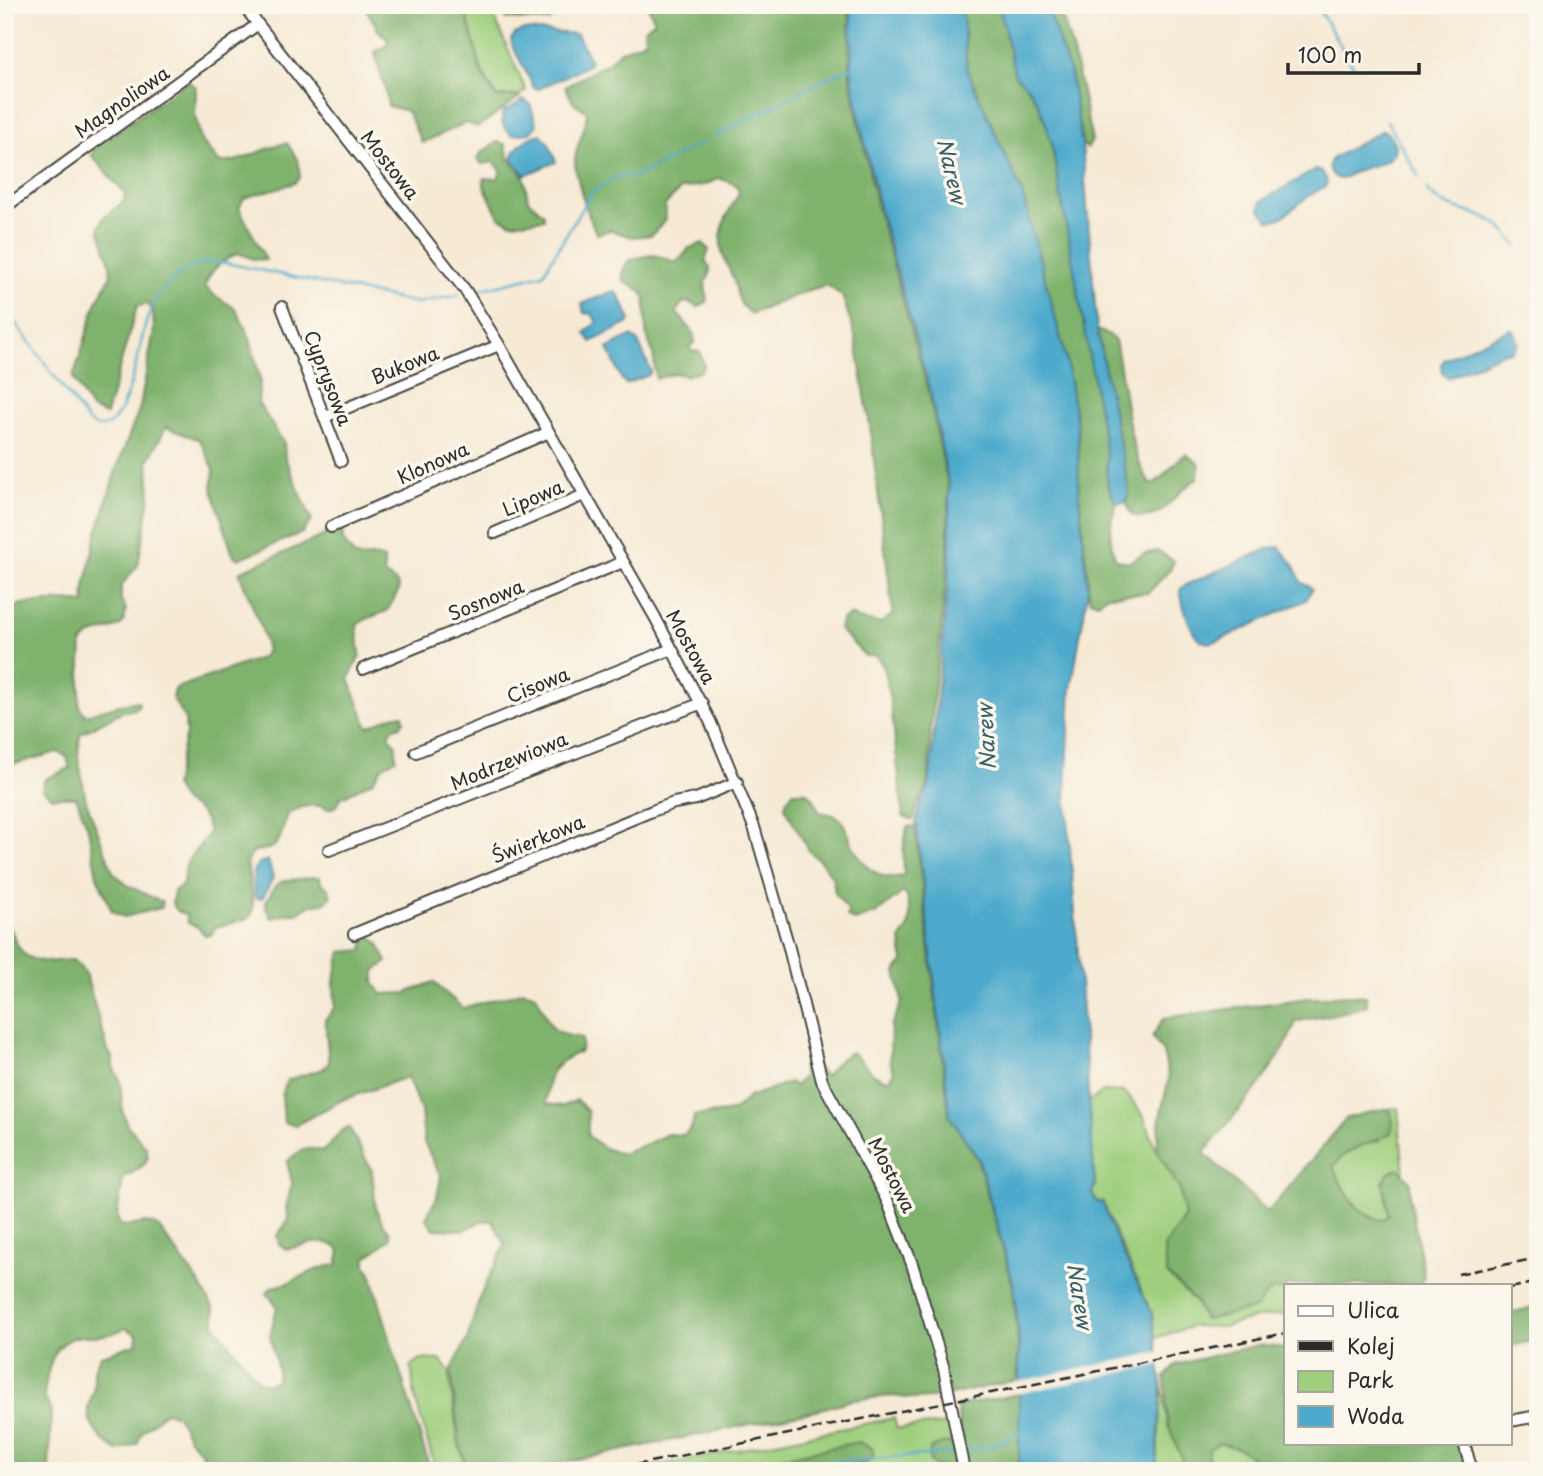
<svg xmlns="http://www.w3.org/2000/svg" width="1543" height="1476" viewBox="0 0 1543 1476" font-family="'Playpen Sans',sans-serif">
	<style>
		.green { fill: #9fcf7e; stroke: #657d54; stroke-width: 2 }
		.forest { fill: #7fb26d; stroke: #556e4c; stroke-width: 2 }
		.water { fill: #4eaacc; stroke: #3c6a7c; stroke-width: 2 }
		.pier { fill: #f6ead5 }
		.lines { fill: none; stroke-linecap: round; stroke-linejoin: round }
		.stream { stroke: #4eaacc; stroke-width: 2.5 }
		.minor-casing { stroke: #494844; stroke-width: 14 }
		.minor { stroke: #fff; stroke-width: 10 }
		.rail { stroke: #2b2b2b; stroke-width: 2.5; stroke-dasharray: 10 5; stroke-linecap: butt }
		.labels { text-anchor: middle; stroke-width: 7; stroke-linejoin: round; paint-order: stroke }
		.street-label { font-size: 19px; fill: #2b2b2b; stroke: #fbf7ec }
		.water-label { font-size: 21px; font-style: italic; fill: #395e6b; stroke: #fbf7ec }
	</style>
	<rect width="100%" height="100%" fill="#fbf7ec"/>
	<filter id="ink" filterUnits="userSpaceOnUse"><feTurbulence type="fractalNoise" baseFrequency=".0143" numOctaves="2"/><feDisplacementMap in="SourceGraphic" scale="14" xChannelSelector="R" yChannelSelector="G"/><feConvolveMatrix kernelMatrix="1 2 1 2 8 2 1 2 1" color-interpolation-filters="sRGB"/></filter>
	<filter id="wash" filterUnits="userSpaceOnUse"><feTurbulence type="fractalNoise" baseFrequency=".00686" numOctaves="4" result="noise"/><feDisplacementMap in="SourceGraphic" scale="28" xChannelSelector="R" yChannelSelector="G"/><feGaussianBlur stdDeviation="1.57" result="paint"/><feColorMatrix in="noise" values="0 0 0 0 0 0 0 0 0 0 0 0 0 0 0 0 0 1.4 0 .05"/><feComposite in="paint" operator="in"/></filter>
	<g filter="url(#wash)">
		<rect width="100%" height="100%" fill="#f6ead5"/>
		<path class="green" d="M464 5H493L495 19 526 91 520 95 497 96 483 74Z
			M1103 1091 1125 1092 1143 1115 1157 1151 1179 1188 1185 1217 1164 1247 1167 1274 1196 1303 1204 1320 1256 1308 1266 1294 1276 1289 1286 1292V1314L1256 1318 1222 1327 1194 1326 1155 1338C1148 1290 1119 1249 1103 1203L1097 1202 1092 1193 1095 1185 1088 1103Z
			M1398 1108 1404 1174 1399 1169 1383 1181 1389 1215 1382 1220C1355 1215 1343 1189 1333 1167 1344 1151 1358 1145 1378 1141L1391 1112 1383 1109Z
			M421 1359 440 1360 449 1371 458 1441 467 1471H436L415 1398 411 1366Z
			M1162 1385 1168 1425 1182 1458 1179 1471H1156Z
			M894 1418 897 1429C906 1428 945 1422 951 1426 954 1429 955 1439 957 1443L940 1467 943 1471H821L843 1466 783 1458 715 1471H633Z
			M1219 1443 1245 1450 1259 1467V1471H1210L1208 1467V1450Z"/>
		<path class="forest" d="M364 5H464L482 74 496 97H520L478 127 466 123 422 143 407 111 388 106C387 87 378 71 375 52L386 46 388 40 378 30Z
			M495 5H564L559 14 548 21 507 19 496 11Z
			M647 5H849L850 77 859 125 877 207 929 394 948 486V557L931 725 928 786 919 801 913 820 903 816 891 705 883 665 876 656H865L839 629 842 620 850 615 861 620 881 623 893 614 870 426 855 335 842 296 827 285 809 290 751 314C738 305 738 296 734 281 731 271 724 261 722 251 717 230 729 210 739 194L737 185 719 178 707 184 681 189 665 205 666 219 652 235 632 237 610 230 597 234C590 223 574 173 575 160 576 143 587 129 587 112L573 102 565 87 609 62 618 52 645 41 644 29 655 21Z
			M962 5H999L1015 76C1038 92 1043 115 1051 140L1107 456C1106 475 1106 487 1117 503 1109 524 1108 539 1116 560L1129 562 1143 554 1158 551 1174 561 1170 570 1148 593 1107 595 1098 603 1090 600 1079 495 1078 431 1066 358 1022 193 967 70Z
			M1046 5H1058C1075 49 1082 95 1092 141L1087 148 1082 143 1070 73Z
			M188 81 196 87 195 115 201 140 219 162C238 165 266 146 287 143L298 160 300 177 295 183 244 198 239 208 266 260 253 259 238 253C222 261 211 268 205 286L214 295 236 309 250 338 260 379 258 403 284 443 285 458 312 520 302 533 238 559 233 555 212 489 214 469 200 440 166 427 148 461 150 498 138 565 121 586V600L126 609 124 621 120 626 89 636 82 643 79 706 85 715C102 710 120 704 138 701L139 705 135 709 121 712 80 734 78 756 86 801 113 872 127 885 162 902 161 908 124 917 112 911 97 876 88 828 76 797H52L42 789 45 779 70 768 67 757 58 752 10 765 5 771V614L21 604 64 601 85 603 84 592 95 540 116 470 140 407 154 330 153 311 147 304 137 306 106 415 91 409 73 378 96 304 111 275 109 259 99 229 103 218 124 201 125 194 92 156 93 149Z
			M497 142 505 144 509 158 524 177 528 200 544 214V219L512 223 499 217 484 186V178L498 179 501 170 494 162 482 164 477 159 482 152Z
			M703 243 709 250 705 261 710 267 709 277 705 281 707 302 698 307 688 302 682 303 676 312 693 332 695 342 689 347 692 351 700 352 704 365 701 371 686 376 676 373 656 379 653 353 646 333 645 298 641 291 623 281V270L629 260C649 255 656 252 674 262L682 257 689 248Z
			M1097 330 1108 334 1115 341C1125 382 1126 451 1151 485 1168 476 1171 463 1186 454L1200 464 1197 479C1172 492 1164 525 1132 515L1126 502 1129 490Z
			M339 529 343 534V541L354 555C364 561 373 554 384 559V574L397 583 399 590 387 611 364 620 357 625 360 655 349 679 368 727 395 715H403L404 721 400 726 392 729C388 736 390 739 396 744V759L382 767 373 781 340 798 336 807 329 809C314 802 303 806 289 813 277 835 287 849 254 851L247 862 253 901 252 914 247 919 216 927 212 934 206 936 198 927 188 923 186 915 177 911 172 903 174 891 183 884C186 849 197 856 209 832 205 815 198 808 183 802L174 785 186 733 185 719 172 697 176 688 261 658 267 651 262 630 239 572Z
			M793 792H807L814 799 819 812C826 813 835 814 840 819 846 825 849 837 852 844 861 864 880 884 904 875L903 850 907 827 915 826 949 1115 978 1160 1013 1286 1018 1342 1017 1380 941 1397 916 1399 893 1396 852 1400 810 1412 522 1471H468L459 1442 451 1371 467 1340 480 1296 505 1245 493 1221H481L464 1230 434 1229 426 1218 437 1197 441 1177 424 1142 421 1111 407 1077 342 1100 296 1125 284 1123 282 1096 287 1080 323 1069 329 1063 325 1020 335 1007 334 981 341 952 363 950 366 932 379 944 387 962 375 971 374 983 382 994 406 993 433 982 463 1008 524 991 536 995C551 1024 546 1033 582 1038L581 1051C551 1064 548 1073 546 1104L563 1106 577 1100 588 1112V1136L606 1149 623 1154 668 1134 684 1135 692 1127 694 1116 733 1111 749 1097 790 1082 795 1086 803 1077V1066L807 1059 813 1062 825 1076 839 1060 851 1052C869 1064 865 1075 890 1080L894 1072 890 1061 891 1026 902 1002 896 972 903 962 901 938 908 929 910 915 907 896 903 892 877 913 855 921 847 917 848 910 835 893 833 878 821 862 809 851 785 807 787 799Z
			M311 877H320L321 883C330 888 336 899 323 903 319 904 315 904 311 905 305 907 301 912 295 913 287 914 280 915 272 918L266 908V901C271 896 271 891 275 886 281 878 302 880 311 877Z
			M5 922C15 933 12 936 18 946 31 968 51 960 73 960L85 972 108 1051 113 1058V1067L120 1080 123 1112 127 1125 146 1147 148 1156 145 1164 123 1179 117 1216 120 1225C135 1229 145 1217 159 1228L200 1284 214 1309 215 1325 257 1379C264 1384 269 1385 276 1380L278 1371 270 1336 277 1307 267 1293 272 1287C296 1284 313 1266 337 1265L340 1250C322 1234 306 1247 286 1249L279 1244 277 1236C283 1225 293 1221 286 1209L292 1182 287 1162C298 1151 306 1145 322 1151 334 1145 336 1131 349 1127L372 1171 376 1209 383 1224 390 1232V1239L366 1258V1266L371 1273 392 1346 431 1471H200L202 1453 189 1439 177 1415 165 1412 142 1432 137 1444 118 1451C104 1444 86 1424 88 1408 89 1402 92 1397 93 1392 96 1374 90 1373 101 1355L136 1344 137 1334 125 1328C111 1336 102 1336 87 1336 53 1335 47 1369 44 1397L51 1409 49 1471H5Z
			M1346 995 1366 996 1367 1005C1357 1012 1313 1017 1296 1022 1276 1073 1237 1110 1204 1153L1268 1212 1347 1118 1383 1109 1391 1112 1393 1123 1391 1133C1370 1146 1348 1145 1333 1167 1343 1189 1355 1215 1382 1220L1389 1215 1383 1182 1389 1172 1399 1169 1410 1181V1198L1424 1275 1420 1285H1286V1292L1275 1289 1266 1294 1256 1308 1205 1320 1196 1302 1167 1274 1164 1247 1185 1216 1179 1188 1157 1151 1160 1117 1169 1078 1163 1052 1152 1037 1164 1018 1301 999Z
			M1538 1306V1340L1510 1346V1316L1514 1312Z
			M1257 1345 1286 1348V1443H1459L1466 1471H1259C1254 1451 1237 1447 1219 1443L1208 1450V1467L1210 1471H1179L1182 1458 1168 1425 1165 1377 1175 1365Z
			M1019 1394V1471C999 1471 945 1476 932 1463 927 1459 930 1452 931 1448L948 1442 957 1443 961 1438 957 1406Z
			M858 1442 872 1448 874 1454 867 1463 821 1471H715Z"/>
		<path class="water" d="M851 5H962L967 70 1022 193 1066 358 1078 431 1079 495 1088 590 1071 689 1066 792 1095 1185 1092 1193 1097 1202 1103 1203 1113 1232 1152 1313 1162 1385 1156 1471H1019V1342L1014 1286 979 1160 950 1116 916 822 921 802 929 788 950 557 949 486 931 394 879 207 861 125 852 77Z
			M999 5H1046L1070 73 1082 143 1097 330 1129 491 1126 502 1117 503C1106 487 1106 475 1107 456L1051 140C1043 115 1038 92 1015 76Z
			M524 30 577 34 590 61 587 66 539 89 534 88 512 45 511 39 516 33Z
			M524 100 530 104 537 125 530 133 512 135C504 128 500 124 503 112Z
			M1383 130C1388 133 1392 137 1394 143 1400 163 1369 165 1357 171 1352 173 1347 176 1342 179 1331 178 1325 167 1333 158Z
			M541 134 549 144 556 162 525 175 512 158C516 145 528 137 541 134Z
			M1315 170 1321 171 1327 181 1326 186 1309 196 1281 218 1270 221 1260 210 1261 201Z
			M613 291 618 294 630 318 629 323 591 342 585 333 597 322 592 314 584 313 582 304Z
			M1511 329 1514 331 1518 344 1512 351 1502 353 1448 378 1442 373 1441 364 1445 359Z
			M632 336 638 341 651 371 649 375 626 384 621 378 608 348Z
			M1279 547 1292 562 1302 583 1309 586 1312 589 1306 600 1222 639C1217 641 1210 644 1205 642 1191 640 1182 603 1180 590L1185 585 1270 548Z
			M268 860 273 878 263 897 259 899 255 896 253 871 258 863Z"/>
		<path class="pier" d="M1161 1352 1163 1364 1016 1394V1382Z"/>
		<g class="lines">
			<path class="stream" d="M1316 5 1353 66
				M1387 121 1419 177
				M715 136 835 74 852 68
				M1426 189C1442 211 1472 209 1494 222 1503 227 1510 238 1517 246
				M475 291 543 274 591 193 616 177 639 175 704 142
				M5 309 86 419C124 458 139 344 146 323 149 312 159 294 167 285 173 278 190 266 199 264 207 262 218 263 226 263L417 303 459 295
				M962 1452 990 1446 1022 1431
				M782 1471 824 1462 956 1453"/>
		</g>
	</g>
	<g filter="url(#ink)">
		<g class="lines">
			<defs>
				<path id="minor" d="M243 5 465 290 499 345 655 617 710 721 754 827 788 944 822 1081 887 1200 912 1264 944 1369 964 1471
					M5 207 258 24
					M282 307 341 461
					M325 417 499 345
					M331 527 549 432
					M495 533 584 495
					M363 669 623 562
					M416 752 672 649
					M329 850 702 703
					M354 934 652 811 674 803 696 799 737 782
					M1510 1421 1538 1416
					M1464 1443 1472 1471"/>
			</defs>
			<use href="#minor" class="minor-casing"/>
			<use href="#minor" class="minor"/>
			<path class="rail" d="M1458 1274 1538 1258
				M1510 1288 1538 1282
				M606 1471 1286 1333"/>
		</g>
	</g>
	<g class="labels">
		<g class="street-label">
			<text transform="translate(122 102) rotate(-35)" y="7">Magnoliowa</text>
			<text transform="translate(390 165) rotate(52)" y="7">Mostowa</text>
			<text transform="translate(405 365) rotate(-22)" y="7">Bukowa</text>
			<text transform="translate(328 378) rotate(69)" y="7">Cyprysowa</text>
			<text transform="translate(433 463) rotate(-24)" y="7">Klonowa</text>
			<text transform="translate(533 498) rotate(-23)" y="7">Lipowa</text>
			<text transform="translate(486 600) rotate(-22)" y="7">Sosnowa</text>
			<text transform="translate(691 647) rotate(61)" y="7">Mostowa</text>
			<text transform="translate(538 685) rotate(-22)" y="7">Cisowa</text>
			<text transform="translate(509 761) rotate(-22)" y="7">Modrzewiowa</text>
			<text transform="translate(538 839) rotate(-22)" y="7">Świerkowa</text>
			<text transform="translate(892 1175) rotate(63)" y="7">Mostowa</text>
		</g>
		<g class="water-label">
			<text transform="translate(951 171) rotate(77)" y="7">Narew</text>
			<text transform="translate(987 737) rotate(-93)" y="7">Narew</text>
			<text transform="translate(1079 1296) rotate(81)" y="7">Narew</text>
		</g>
	</g>
	<rect width="1543" height="1476" fill="none" stroke="#fbf7ec" stroke-width="28"/>
	<rect x="1284" y="1284" width="228" height="161" fill="#fbf7ec" stroke="#a8a59f" stroke-width="2"/>
	<rect x="1298" y="1306" width="35" height="10" fill="#ffffff" stroke="#a8a59f" stroke-width="2"/>
	<text x="1347" y="1318" font-size="21" fill="#2b2b2b">Ulica</text>
	<rect x="1298" y="1341" width="35" height="10" fill="#2b2b2b" stroke="#a8a59f" stroke-width="2"/>
	<text x="1347" y="1354" font-size="21" fill="#2b2b2b">Kolej</text>
	<rect x="1298" y="1371" width="35" height="21" fill="#9fcf7e" stroke="#a8a59f" stroke-width="2"/>
	<text x="1347" y="1388" font-size="21" fill="#2b2b2b">Park</text>
	<rect x="1298" y="1406" width="35" height="21" fill="#4eaacc" stroke="#a8a59f" stroke-width="2"/>
	<text x="1347" y="1424" font-size="21" fill="#2b2b2b">Woda</text>
	<path d="M1288 63v10h131v-10" fill="none" stroke="#2b2b2b" stroke-width="3.5"/>
	<text x="1298" y="63" font-size="21" fill="#2b2b2b" stroke="#fbf7ec" stroke-width="5" paint-order="stroke">100 m</text>
</svg>
